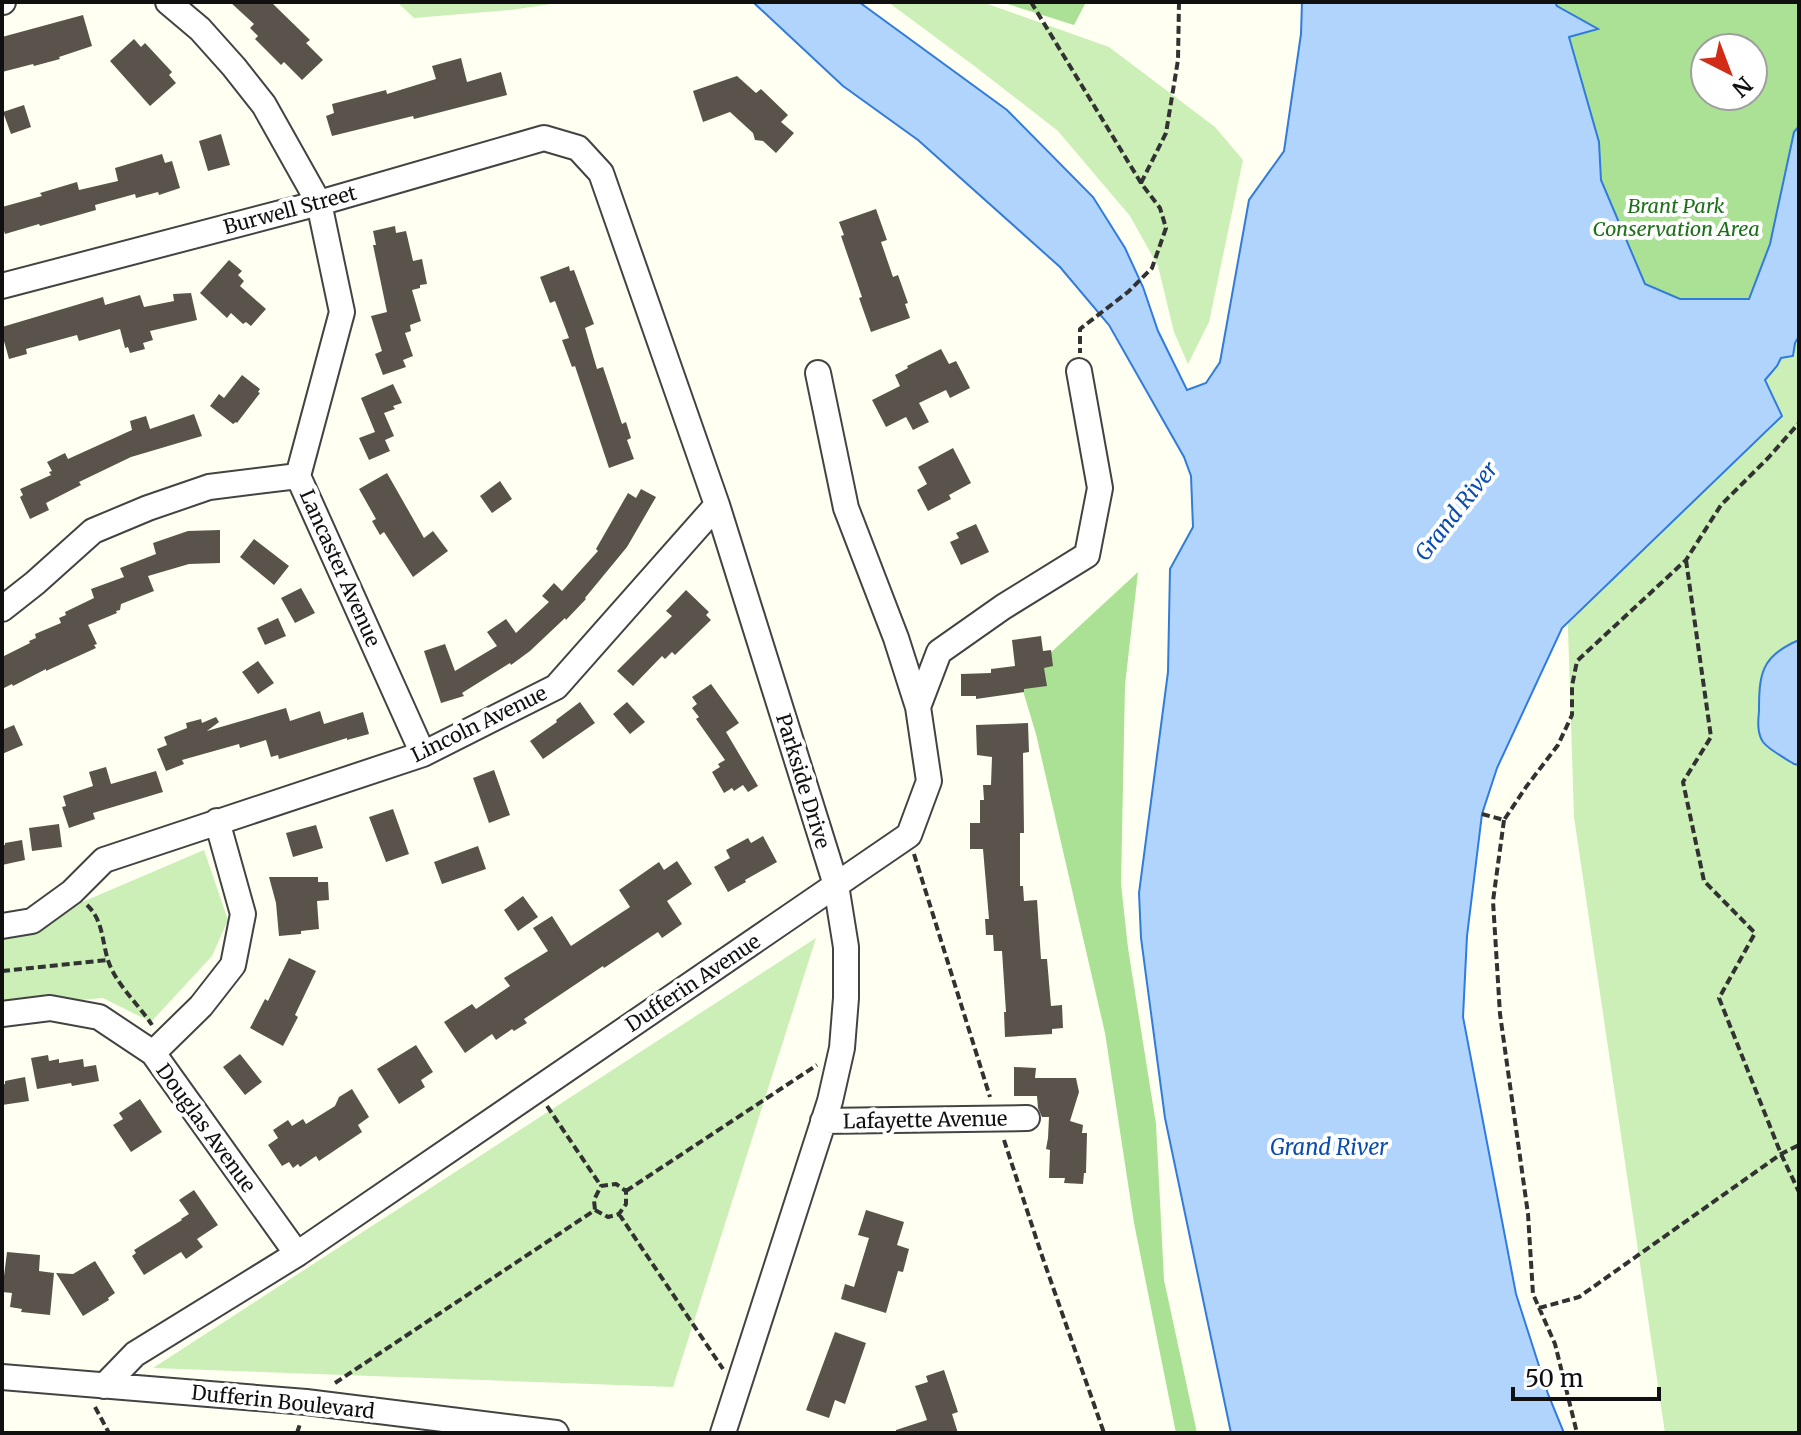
<svg xmlns="http://www.w3.org/2000/svg" width="1801" height="1435" viewBox="0 0 1801 1435" font-family="Merriweather,serif">
	<style>
		.green { fill: #cbefb7; fill-rule: evenodd }
		.forest { fill: #aae194; fill-rule: evenodd }
		.water { fill: #b1d4fd; stroke: #307bdc; stroke-width: 2 }
		.building { fill: #5a534b }
		.lines { fill: none; stroke-linecap: round; stroke-linejoin: round }
		.street-casing { stroke: #434343; stroke-width: 28 }
		.path { stroke: #323232; stroke-width: 4; stroke-dasharray: 8 4; stroke-linecap: butt }
		.street { stroke: #fff; stroke-width: 24 }
		.labels { text-anchor: middle; stroke-width: 8; stroke-linejoin: round; paint-order: stroke }
		.park-label { font-size: 20px; font-style: italic; fill: #1c7018; stroke: #fff }
		.street-label { font-size: 20px; fill: #101010; stroke: #fff }
		.water-label { font-size: 22px; font-style: italic; fill: #0a4db1; stroke: #fff }
	</style>
	<rect width="100%" height="100%" fill="#fffff2"/>
	<path class="green" d="M397 2H564L511 10 414 18Z
		M888 2H982L1109 47 1215 127 1243 160 1209 322 1188 364 1174 332 1158 266 1130 216 1058 131 977 68Z
		M1548 2H1799V1433H1665L1574 817ZM1705 48H1753V96H1705Z
		M204 850 228 920 212 956 151 1022 103 998 2 1007V918L80 903Z
		M816 938 673 1387 153 1368Z"/>
	<path class="forest" d="M1001 2H1086L1074 25Z
		M1555 2H1799V126L1794 132 1770 244 1749 299H1680L1645 285 1601 180 1599 142 1569 36 1597 29 1557 6ZM1705 48H1753V96H1705Z
		M1138 572 1125 685 1121 884 1128 948 1156 1124 1164 1280 1197 1433H1176L1134 1223 1105 1033 1036 734 1020 681Z"/>
	<path class="water" d="M753 2H859L1007 110 1093 197 1125 248 1143 287 1158 331 1187 390 1206 383 1220 362 1249 200 1284 151 1301 34 1302 2H1555L1557 6 1598 29 1569 37 1599 142 1601 180 1645 284 1680 299H1749L1770 244 1794 132 1799 126V336L1795 343 1793 356 1781 358 1777 366 1765 380 1782 416 1562 628 1497 768 1482 814 1467 936 1463 1017 1516 1294 1548 1394 1564 1433H1231L1165 1118 1141 938 1139 893 1168 672 1170 569 1193 527 1191 476 1184 457 1109 325 1060 267 918 140 843 86Z
		M1799 640V765L1794 764C1785 758 1769 750 1763 742 1757 733 1758 721 1759 711 1759 674 1761 656 1799 640Z"/>
	<path class="building" d="M230 2H271L310 40 306 43 323 60 302 80 284 62 281 65 255 39 258 36 250 28 254 24Z
		M83 15 92 46 59 57 60 59 34 66 33 64 2 72V37Z
		M134 39 141 47 145 43 172 72 169 75 176 83 150 106 110 61Z
		M461 58 467 82 501 72 507 95 414 119 413 116 332 136 326 116 334 113 332 104 386 90 387 94 436 79 432 66Z
		M737 76 756 93 761 89 788 115 781 122 794 133 776 153 763 141 755 140 753 133 730 112 703 122 693 91Z
		M24 105 31 127 11 134 3 112Z
		M221 134 230 165 208 171 199 141Z
		M162 154 165 163 172 161 180 188 159 195 158 192 136 198 135 194 95 205 96 210 40 226 39 224 5 234 2 225V207L42 196 40 193 77 182 79 190 118 181 115 168Z
		M876 209 887 240 881 242 893 277 898 275 908 303 905 304 910 318 871 332 859 298 862 297 841 236 844 235 839 222Z
		M395 226 396 233 406 231 413 261 422 259 427 284 420 285V288L412 290 421 321 410 325 411 331 405 333 413 356 403 360 406 367 383 375 375 354 382 351 371 316 387 312 373 245H376L373 231Z
		M229 260 242 271 238 275 244 281 240 286 266 309 251 326 246 322 243 324 231 313 227 318 200 293Z
		M569 266 570 271 574 270 594 324 585 328 597 369 603 367 622 424 626 422 631 438 627 440 634 459 609 468 575 366 572 367 562 340 569 338 555 301 550 303 540 277Z
		M191 293 197 320 150 331 153 340 143 343 145 349 130 353 128 347 125 348 120 329 79 341 77 335 26 349 27 354 9 359 2 334V327L103 297 105 305 140 295 144 307 174 301 173 294Z
		M941 349 949 364 956 361 970 388 950 398 946 390 919 403 929 422 913 430 906 417 886 427 872 400 900 386 895 375 908 368 907 366Z
		M242 375 260 389 258 392 260 393 237 423 236 422 233 424 210 406 219 394 224 398Z
		M393 384 402 403 393 406 395 409 384 413 394 436 385 440 390 451 369 460 359 438 375 432 361 398Z
		M194 414 202 436 131 457 79 482 81 485 46 503 49 510 30 519 20 497 23 495 20 489 51 475 49 472 52 471 47 462 65 453 68 459 132 430 130 421 146 416 150 429Z
		M953 448 971 483 949 495 951 499 928 511 917 490 927 484 918 467Z
		M387 473 424 538 433 531 448 551 413 577 384 532 380 535 372 521 376 519 359 489Z
		M500 481 512 499 492 513 480 496Z
		M641 489 656 497 627 547 585 598 586 599 566 620 565 618 530 651 511 665 510 663 462 693 464 696 441 703 424 651 445 644 455 671 497 646 487 632 506 619 516 633 549 602 542 596 554 583 562 591 598 551 596 549 628 493 636 498Z
		M976 524 989 552 961 565 950 542 959 538 956 533Z
		M220 530V563L189 564 148 576 154 591 121 604 120 610 116 611 117 613 88 625 97 644 94 645 96 648 46 671V669L13 686 12 684 2 689V657L30 643 29 641 36 638 35 634 61 623 59 618 66 615 65 612 94 598 91 589 124 577 120 568 156 554 153 543 188 531Z
		M254 539 289 566 274 585 240 557Z
		M301 588 315 613 295 623 281 598Z
		M686 590 709 612 706 615 711 620 675 655 672 652 665 659 662 656 633 686 617 671 672 616 666 611Z
		M278 618 286 636 265 645 257 628Z
		M1041 636 1043 651 1051 650 1053 666 1044 668 1047 686 1024 689V692L976 699V696H961V674L991 673V669L1015 666 1012 640Z
		M258 661 274 683 258 694 242 672Z
		M711 684 739 723 726 732 758 786 748 792 743 785 734 791 732 788 724 793 712 772 720 767 718 764 725 760 696 719 699 717 692 708 697 704 692 697Z
		M580 702 595 723 543 759 530 741 557 722 556 720Z
		M627 702 645 722 630 734 613 714Z
		M286 708 290 721 320 711 324 724 363 712 369 734 347 740V738L279 759 278 755 271 757 266 740 240 748 239 744 182 760 184 764 166 771 157 749 167 745 164 737 187 728 186 723 201 719 202 723 216 717 219 722 207 731Z
		M1028 723 1029 752 1023 753 1024 833H1020V886H1023L1024 901 1037 900 1041 959H1047L1051 1006 1062 1005 1063 1028 1052 1029V1034L1005 1037 1004 1012H1006L1002 951H994L993 935H986L985 919H989L983 849H970V823H980V800H984L983 785H991L992 757 977 755 976 725Z
		M14 725 23 745 2 754V730Z
		M106 767 111 784 156 771 163 792 93 813 95 819 69 828 62 807 66 806 63 796 93 786 89 772Z
		M494 770 510 815 489 823 473 778Z
		M393 809 409 854 386 862 369 817Z
		M59 824 62 847 32 851 29 828Z
		M316 825 323 848 293 857 286 833Z
		M763 836 777 862 745 880 746 882 728 892 714 867 730 858 726 850 748 838 751 843Z
		M22 840 25 860 2 865V845H5V843Z
		M478 846 486 869 442 884 434 862Z
		M677 861 692 884 667 901 682 924 662 938 658 932 604 968 603 966 524 1019 527 1023 514 1031 512 1029 496 1040 492 1034 465 1053 444 1022 472 1004 476 1009 510 986 504 978 548 951 533 928 552 916 571 946 630 907 619 890 659 862 664 870Z
		M269 877H318V882H328L329 900 317 901 319 929 301 931V934L279 936 276 903Z
		M523 896 538 917 518 931 504 910Z
		M289 958 316 971 295 1015 298 1017 283 1046 250 1028 265 999 268 1001Z
		M416 1045 433 1072 421 1080 425 1087 399 1104 377 1069Z
		M240 1054 262 1082 245 1095 223 1067Z
		M48 1055 49 1061 59 1059V1063L83 1059 84 1067 96 1065 99 1081 72 1086 71 1083 37 1089 31 1058Z
		M1014 1067 1036 1068 1035 1078H1076L1079 1092 1070 1121 1083 1125 1082 1133H1087L1086 1173H1084L1083 1184 1064 1183 1065 1178H1049L1050 1150 1046 1149 1048 1138 1049 1117H1042L1038 1108 1037 1096H1014Z
		M25 1077 29 1101 2 1105V1085L5 1084V1081Z
		M352 1089 369 1117 358 1125 362 1132 319 1161 316 1156 300 1167 298 1164 293 1168 289 1162 282 1166 268 1145 278 1138 273 1130 288 1120 292 1126 303 1119 306 1124 335 1106 339 1097Z
		M140 1099 162 1132 131 1152 113 1125 123 1119 119 1113Z
		M194 1190 218 1225 197 1239 203 1247 186 1259 181 1252 144 1275 132 1256 136 1253 134 1250 182 1220 181 1219 189 1214 179 1200Z
		M866 1210 904 1222 897 1245 909 1249 903 1272 898 1271 886 1313 841 1299 845 1284 854 1287 869 1238 858 1235Z
		M7 1252 40 1255 39 1271 54 1273 50 1315 21 1312 22 1309 10 1307 12 1293 2 1292Z
		M95 1261 115 1293 108 1298 109 1300 83 1316 56 1273 73 1274Z
		M835 1332 866 1343 845 1404 835 1400 829 1418 806 1410Z
		M944 1370 958 1412 952 1414 958 1433H896V1430L927 1420 915 1386 928 1382 926 1376Z"/>
	<g class="lines">
		<defs>
			<path id="street" d="M2 2H3
				M168 2 200 29 234 67 264 105 319 203 342 312 298 476 423 754
				M2 286 319 203 544 138 578 148 601 173 717 505 836 885 846 947V998L842 1048 830 1101 723 1433
				M818 373 846 508 896 638 918 707
				M2 609 35 583 93 531 148 508 209 487 298 476
				M2 926 32 921 72 892 104 860 423 754 556 687 717 505
				M2 1014 50 1008 99 1017 153 1053 297 1254
				M153 1053 201 1006 233 965 243 914 217 821
				M823 1121 1027 1118
				M2 1377 306 1402 556 1433
				M104 1386 135 1354 297 1254 909 835 929 781 918 707 939 652 1003 607 1087 555 1100 488 1079 371"/>
		</defs>
		<use href="#street" class="street-casing"/>
		<path class="path" d="M1031 2 1141 183 1160 208 1166 228 1152 268 1128 292 1080 329V353
			M1141 183 1166 133 1178 60 1179 2
			M1686 560 1711 737 1683 782 1704 881 1755 933 1719 998 1781 1154 1799 1192
			M1482 814 1504 820 1526 787 1558 745 1572 715V686L1577 661 1686 560 1721 505 1769 457 1799 423
			M1504 820 1493 901 1500 1014 1528 1214 1533 1294 1555 1344 1577 1433
			M914 854 990 1097
			M87 905C102 919 102 938 107 957 114 983 137 1002 152 1025
			M2 971 108 960
			M547 1106 601 1186
			M1004 1140 1041 1253 1104 1433
			M626 1191 817 1065
			M619 1214 723 1369
			M1539 1308 1579 1297 1781 1154 1799 1145
			M335 1383 595 1210 608 1217 619 1214 626 1204V1191L616 1184 601 1186 594 1200 595 1210
			M95 1407 109 1433
			M297 1433 300 1424"/>
		<use href="#street" class="street"/>
	</g>
	<g class="labels">
		<g class="park-label">
			<text x="1676" y="213">Brant Park<tspan x="1676" dy="23">Conservation Area</tspan></text>
		</g>
		<g class="street-label">
			<text transform="translate(290 210) rotate(-15)" y="7">Burwell Street</text>
			<text transform="translate(340 568) rotate(66)" y="7">Lancaster Avenue</text>
			<text transform="translate(479 724) rotate(-26)" y="7">Lincoln Avenue</text>
			<text transform="translate(803 781) rotate(73)" y="7">Parkside Drive</text>
			<text transform="translate(693 983) rotate(-34)" y="7">Dufferin Avenue</text>
			<text transform="translate(925 1120) rotate(-1)" y="7">Lafayette Avenue</text>
			<text transform="translate(206 1128) rotate(54)" y="7">Douglas Avenue</text>
			<text transform="translate(283 1402) rotate(6)" y="7">Dufferin Boulevard</text>
		</g>
		<g class="water-label">
			<text transform="translate(1456 511) rotate(-52)" y="8">Grand River</text>
			<text x="1329" y="1155">Grand River</text>
		</g>
	</g>
	<rect width="1801" height="1435" fill="none" stroke="#101010" stroke-width="8"/>
	<g transform="translate(1729 72) rotate(138)"><circle r="38" fill="#ffffff" stroke="#9f9f9f" stroke-width="2"/>
	<path d="M0-6L14 30L0 20L-14 30Z" fill="#d02c17"/>
	<text y="-12" font-size="22" font-weight="bold" text-anchor="middle" fill="#101010">N</text>
	</g>
	<path d="M1513 1387v12h146v-12" fill="none" stroke="#101010" stroke-width="4"/>
	<text x="1525" y="1387" font-size="24" fill="#101010" stroke="#ffffff" stroke-width="6" paint-order="stroke">50 m</text>
</svg>
